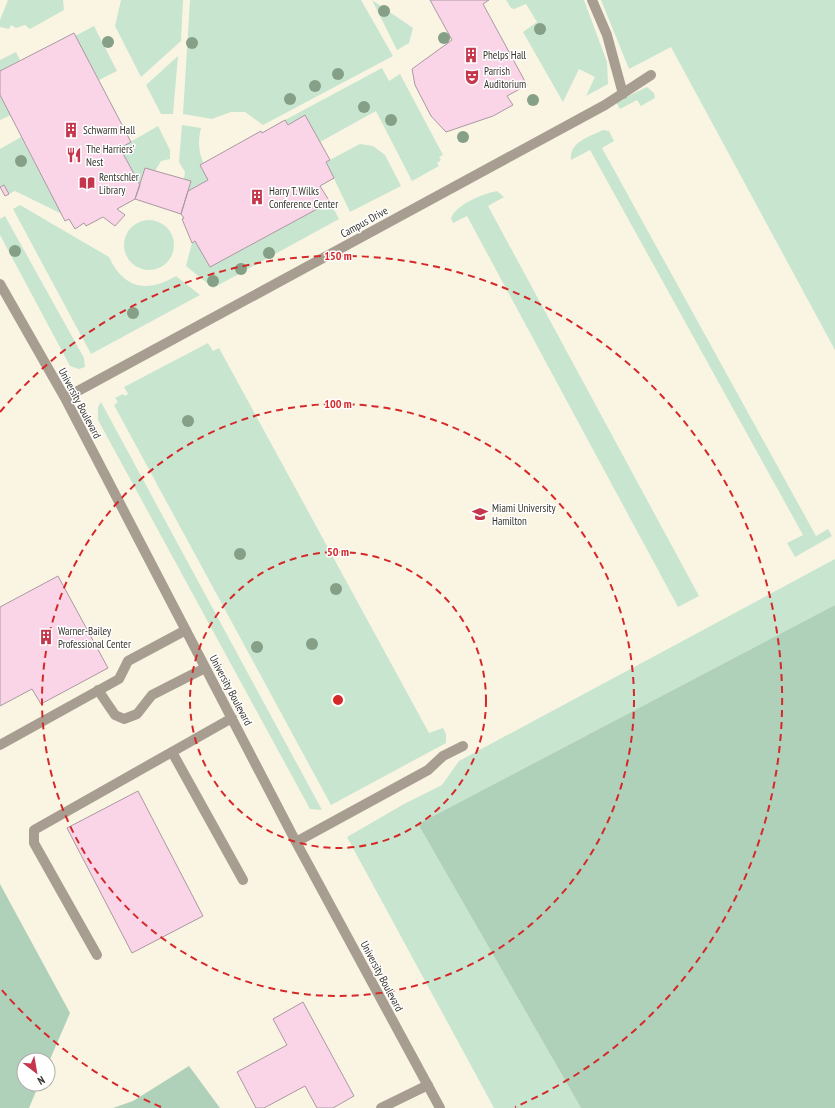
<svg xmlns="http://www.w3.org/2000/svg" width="835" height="1108" viewBox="0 0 835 1108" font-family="'PT Sans Narrow',sans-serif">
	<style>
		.green { fill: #c7e5cf }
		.forest { fill: #afd0b9 }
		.building { fill: #fad5e8; stroke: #aa98a1 }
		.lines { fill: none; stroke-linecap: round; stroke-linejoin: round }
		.minor { stroke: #a79e91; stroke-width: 10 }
		.tree { fill: #85a086 }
		.ring { fill: none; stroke: #d62828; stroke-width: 2; stroke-dasharray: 7 5 }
		.labels { text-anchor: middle; stroke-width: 3; stroke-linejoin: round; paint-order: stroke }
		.poi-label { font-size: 11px; fill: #36342d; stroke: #fff; text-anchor: start }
		.street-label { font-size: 11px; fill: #36342d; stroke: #fff }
		.centre { fill: #d62828; stroke: #fff; stroke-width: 2 }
		.ring-label { font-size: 12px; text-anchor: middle; font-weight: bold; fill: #d62828; stroke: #fff; stroke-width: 3; stroke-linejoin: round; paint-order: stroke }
	</style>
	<rect width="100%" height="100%" fill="#faf5e3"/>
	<path class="green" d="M8 0H63L64 10 30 29 25 25 16 28 11 25 9 29 0 27V20Z
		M121 0H183L181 41 141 77 115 26Z
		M190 0H361L393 56 263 125 245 112H231L212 119 183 114Z
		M372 0 413 28 409 43 397 50Z
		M506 0H584L607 62 608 84 586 96 595 77 579 69 563 102 523 32 537 22 526 4 514 9 511 8Z
		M601 0H835V350L671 47 629 69Z
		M94 26 117 71 99 80 75 36Z
		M16 52 20 60 0 71V60Z
		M178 56 173 114H161L146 85Z
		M382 68 389 81 400 74 443 155 439 157 441 160 437 163 439 166 412 181 376 111 320 142 305 115 288 125 285 120Z
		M647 87 654 93 655 98 641 106 637 100 620 109 616 102Z
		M0 95 11 115 0 120Z
		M182 125 201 128C196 149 201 160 211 178L188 191 191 181 184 179 185 172 179 162Z
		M158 126 170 150V159L161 161 155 171 145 168 140 185 120 148Z
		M603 130 609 131 614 141 602 148 816 536 828 529 832 536 795 557 787 543 803 535 590 150 571 160C569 142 589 137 603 130Z
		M21 137 62 214 15 191 9 194 4 185 0 186V149Z
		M360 144 373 146 385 155 401 186 350 212 326 162Z
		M497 191 504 197 488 206 699 596 678 607 467 216 453 223 451 218C457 204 482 194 497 191Z
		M330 202 339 219 213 288 186 266 192 243 195 241 210 267Z
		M20 205 109 257C124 289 147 293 176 276L200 295 91 354 13 209Z
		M5 216 84 358 85 367 79 369 70 366 0 235V219Z
		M124 245a25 25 0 1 1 50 0a25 25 0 1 1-50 0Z
		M208 343 213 351 219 348 429 733 443 728 446 734V743L331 805 114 405 118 402 115 398 123 394 125 396 128 394 124 387Z
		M101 402 322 810 310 809 98 420V407Z
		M835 559V605L418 824 581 1108H494L347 837 404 804 442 785 459 761Z"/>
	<path class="forest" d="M835 605V1108H581L418 824Z
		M0 884 70 1013 48 1064V1060H24V1084H39L29 1108H0Z
		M189 1066 220 1108H113L133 1101Z"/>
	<path class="building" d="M430 0H489L483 4 527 85 507 96 513 105 493 116 446 132 431 116 415 85 412 69 452 40Z
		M74 33 131 142 120 148 140 185 135 199 117 209 125 215 115 226 103 217 86 226 84 223 75 229 69 219 65 221 0 95V71Z
		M305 115 330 160 326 162 334 178 320 186 330 202 210 267 195 241 192 243 182 219 184 218 181 214 188 191 208 180 200 165 261 131 262 133 285 120 288 125Z
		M145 168 191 181 181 214 135 199Z
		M4 185 9 194 5 196 0 187Z
		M58 576 108 668 41 704 32 689 0 706V607Z
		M138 791 203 916 132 953 67 828Z
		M303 1002 354 1096 333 1108H317L305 1086 264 1108H256L237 1072 287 1045 273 1019Z"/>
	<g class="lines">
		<path class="minor" d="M592 0 607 35 623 94
			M0 284 65 398 296 842 440 1108
			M65 398 605 105 651 75
			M98 690 115 715 124 719 137 714 152 695 205 668
			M0 745 119 679 128 661 186 630
			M172 752 243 880
			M296 842 428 770 443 756 463 746
			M97 955 34 843V830L232 718
			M381 1108 428 1085"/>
	</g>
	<g class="tree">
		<circle cx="384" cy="11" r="6"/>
		<circle cx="540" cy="29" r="6"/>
		<circle cx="444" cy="38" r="6"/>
		<circle cx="108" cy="42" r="6"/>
		<circle cx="192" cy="43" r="6"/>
		<circle cx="338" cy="74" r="6"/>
		<circle cx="315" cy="86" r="6"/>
		<circle cx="290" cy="99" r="6"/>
		<circle cx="533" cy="100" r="6"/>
		<circle cx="364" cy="107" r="6"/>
		<circle cx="391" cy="120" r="6"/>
		<circle cx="463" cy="137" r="6"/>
		<circle cx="21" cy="161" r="6"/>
		<circle cx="15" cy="251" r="6"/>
		<circle cx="269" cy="253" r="6"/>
		<circle cx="241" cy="269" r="6"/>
		<circle cx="213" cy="281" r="6"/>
		<circle cx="133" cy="313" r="6"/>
		<circle cx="188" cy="421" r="6"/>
		<circle cx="240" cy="554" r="6"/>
		<circle cx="336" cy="589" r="6"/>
		<circle cx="312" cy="644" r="6"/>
		<circle cx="257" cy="647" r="6"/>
	</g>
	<g class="ring">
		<circle cx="338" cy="700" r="148"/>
		<circle cx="338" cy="700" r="296"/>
		<path d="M161 1107A444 444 0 0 1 0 988M0 412A444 444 0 1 1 515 1107"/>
	</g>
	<defs>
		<symbol id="building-bare" viewBox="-9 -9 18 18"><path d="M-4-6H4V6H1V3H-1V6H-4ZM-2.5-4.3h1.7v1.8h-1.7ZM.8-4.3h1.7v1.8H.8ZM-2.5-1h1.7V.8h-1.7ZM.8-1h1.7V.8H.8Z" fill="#c5354c" stroke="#fff" stroke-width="2.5" paint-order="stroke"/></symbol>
		<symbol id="theatre-bare" viewBox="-9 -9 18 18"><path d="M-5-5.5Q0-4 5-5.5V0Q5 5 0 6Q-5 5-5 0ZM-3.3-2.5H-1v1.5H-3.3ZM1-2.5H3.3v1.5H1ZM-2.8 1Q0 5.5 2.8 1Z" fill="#c5354c" stroke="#fff" stroke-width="2.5" paint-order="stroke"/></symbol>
		<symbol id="restaurant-bare" viewBox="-9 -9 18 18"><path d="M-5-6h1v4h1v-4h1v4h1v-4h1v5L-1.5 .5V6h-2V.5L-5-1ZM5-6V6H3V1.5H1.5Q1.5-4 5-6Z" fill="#c5354c" stroke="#fff" stroke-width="2.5" paint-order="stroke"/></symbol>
		<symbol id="library-bare" viewBox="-9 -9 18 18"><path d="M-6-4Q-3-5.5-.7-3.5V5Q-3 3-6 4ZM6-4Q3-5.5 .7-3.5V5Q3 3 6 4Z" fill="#c5354c" stroke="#fff" stroke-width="2.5" paint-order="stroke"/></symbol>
		<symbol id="university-bare" viewBox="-9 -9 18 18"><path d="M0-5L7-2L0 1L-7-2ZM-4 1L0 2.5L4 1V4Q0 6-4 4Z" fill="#c5354c" stroke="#fff" stroke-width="2.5" paint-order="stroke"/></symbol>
	</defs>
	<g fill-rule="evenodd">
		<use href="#building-bare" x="460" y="44" width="22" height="22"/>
		<use href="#theatre-bare" x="461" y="66" width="22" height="22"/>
		<use href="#building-bare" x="60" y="119" width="22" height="22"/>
		<use href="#restaurant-bare" x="63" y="144" width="22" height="22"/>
		<use href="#library-bare" x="76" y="172" width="22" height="22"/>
		<use href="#building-bare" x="246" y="186" width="22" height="22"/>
		<use href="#university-bare" x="469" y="503" width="22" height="22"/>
		<use href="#building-bare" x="35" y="626" width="22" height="22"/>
	</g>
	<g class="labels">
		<g class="poi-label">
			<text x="483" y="59">Phelps Hall</text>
			<text x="484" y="75">Parrish<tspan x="484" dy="13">Auditorium</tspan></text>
			<text x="83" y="134">Schwarm Hall</text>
			<text x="86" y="153">The Harriers'<tspan x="86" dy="13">Nest</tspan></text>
			<text x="99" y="181">Rentschler<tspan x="99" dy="13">Library</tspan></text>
			<text x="269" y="195">Harry T. Wilks<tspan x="269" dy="13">Conference Center</tspan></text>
			<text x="492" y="512">Miami University<tspan x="492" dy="13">Hamilton</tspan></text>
			<text x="58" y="635">Warner-Bailey<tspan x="58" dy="13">Professional Center</tspan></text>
		</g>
		<g class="street-label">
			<text transform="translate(364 222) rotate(-29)" y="4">Campus Drive</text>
			<text transform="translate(80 403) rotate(62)" y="4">University Boulevard</text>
			<text transform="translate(231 690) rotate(62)" y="4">University Boulevard</text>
			<text transform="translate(382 976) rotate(62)" y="4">University Boulevard</text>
		</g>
	</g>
	<circle cx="338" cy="700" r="6" class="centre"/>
	<g class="ring-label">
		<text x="338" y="260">150 m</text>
		<text x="338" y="408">100 m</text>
		<text x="338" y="556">50 m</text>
	</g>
	<g transform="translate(36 1072) rotate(149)"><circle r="19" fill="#ffffff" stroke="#afaeab"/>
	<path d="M0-3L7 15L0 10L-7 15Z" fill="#c5354c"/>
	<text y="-6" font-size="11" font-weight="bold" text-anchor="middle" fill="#36342d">N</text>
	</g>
</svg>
